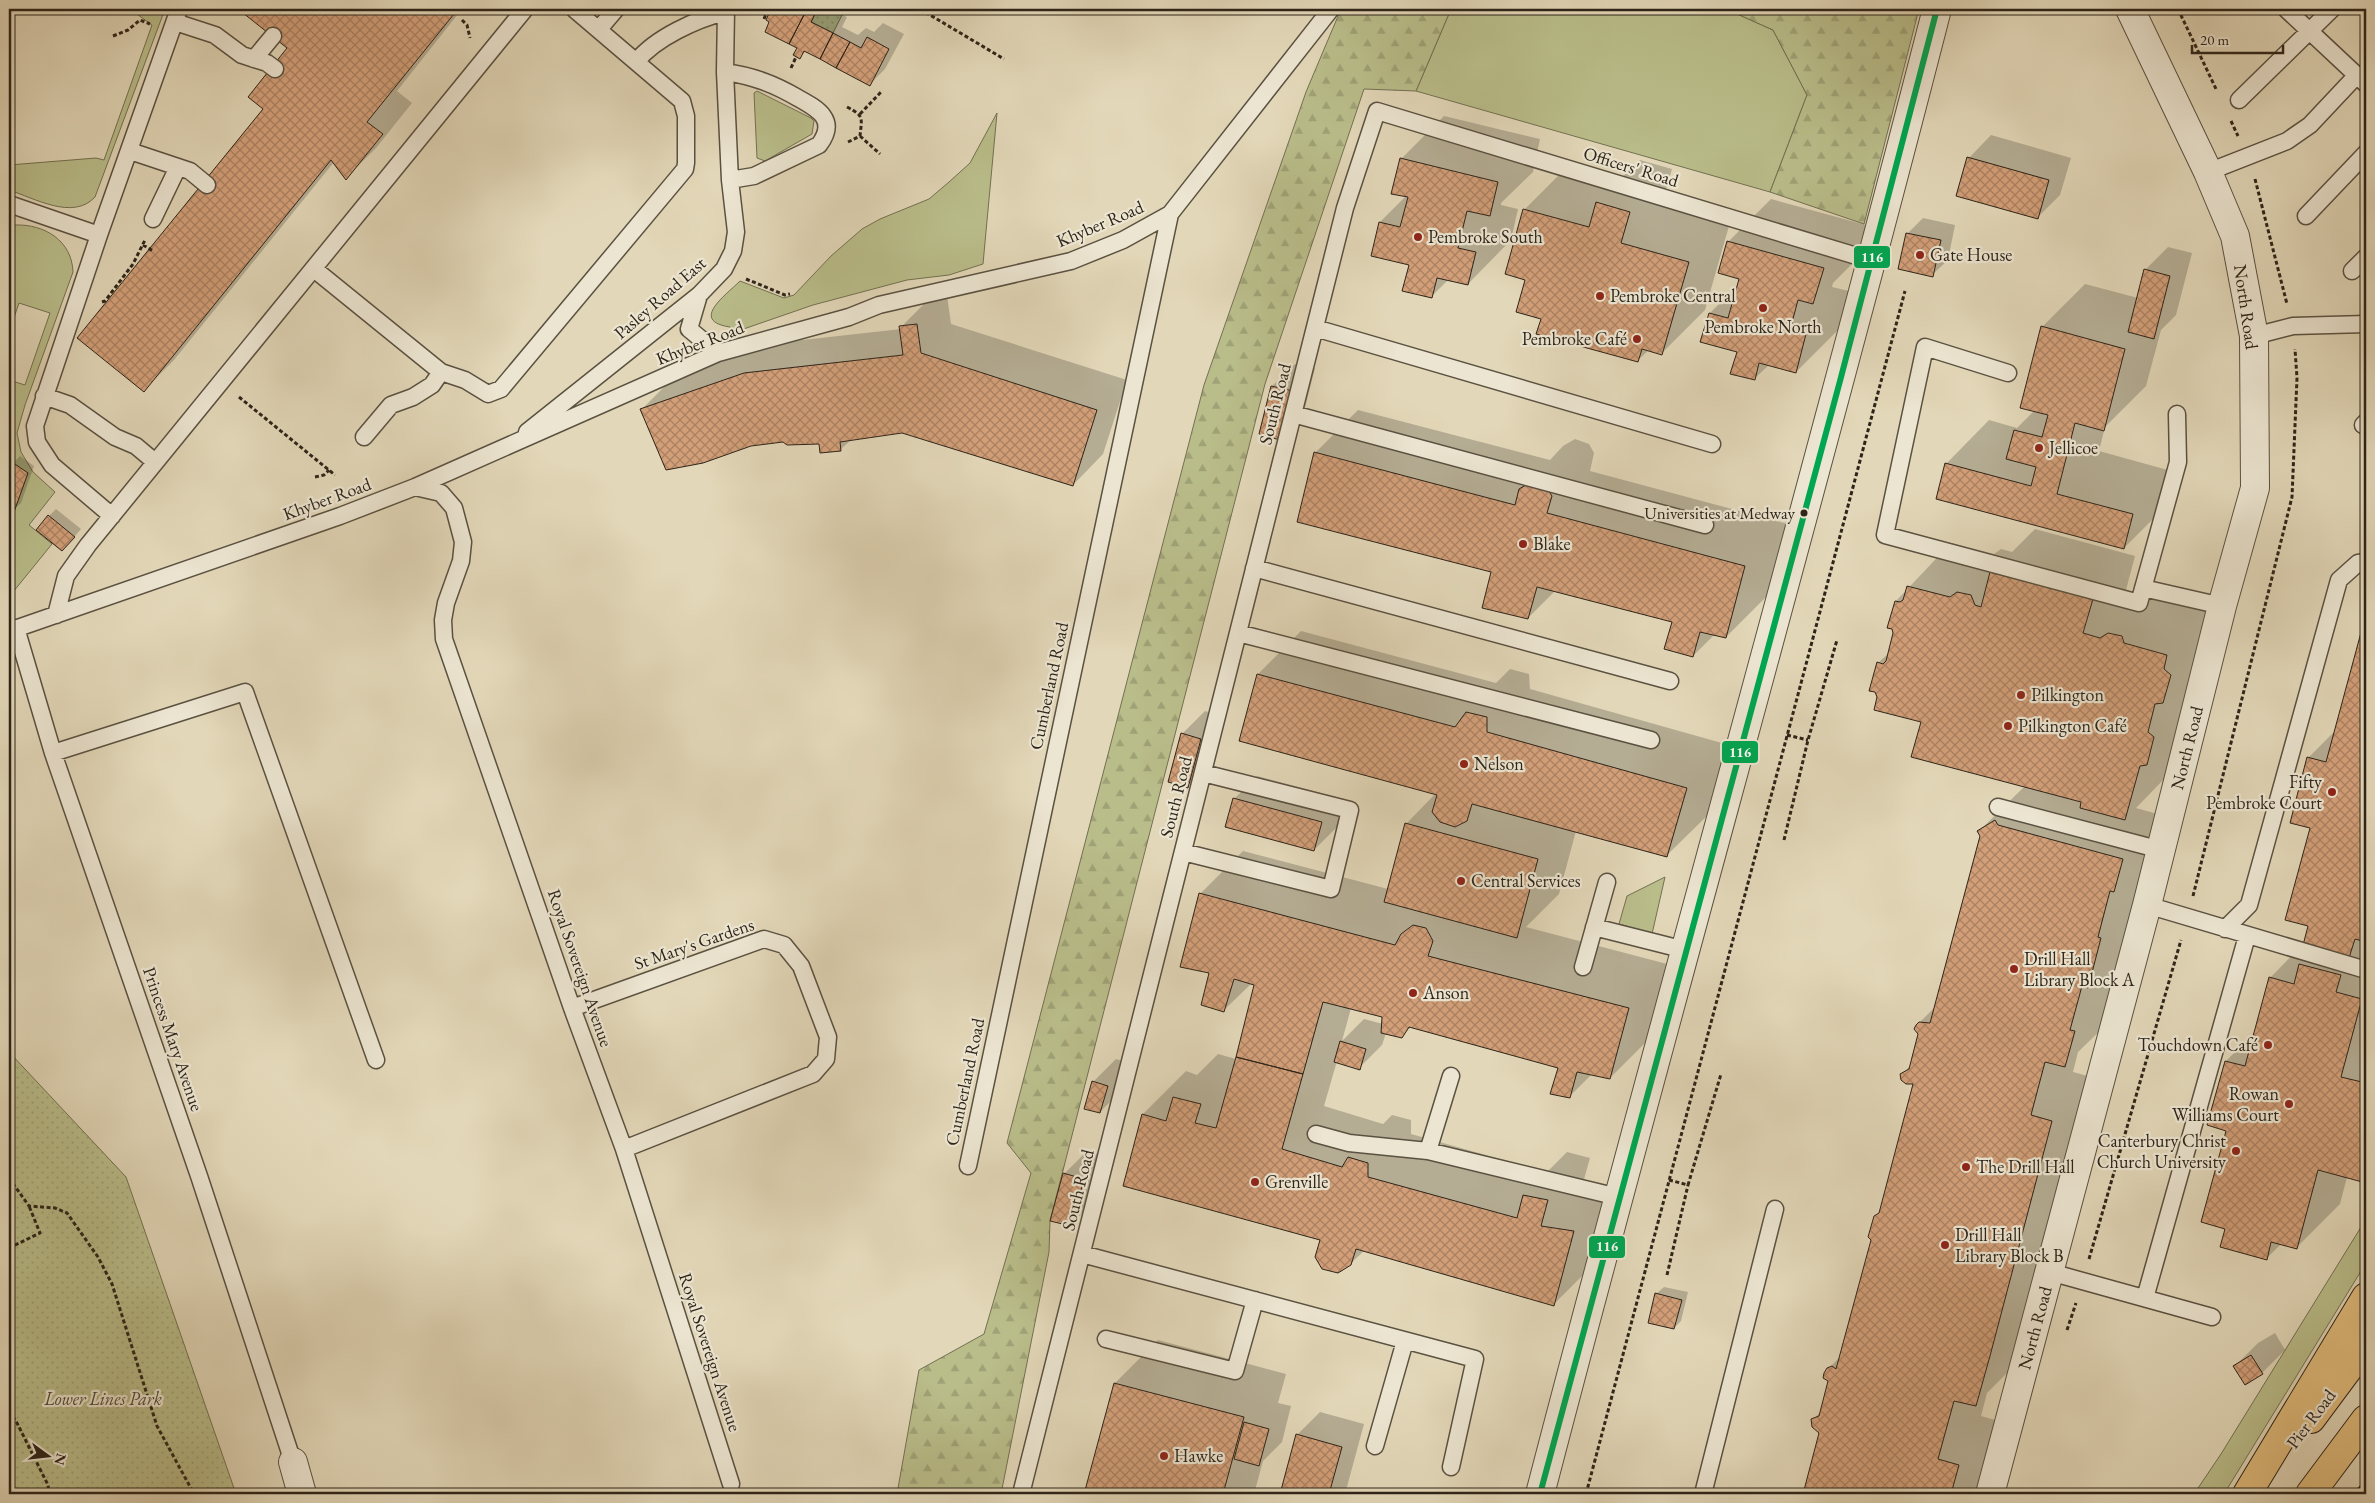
<svg xmlns="http://www.w3.org/2000/svg" width="2375" height="1503" viewBox="0 0 2375 1503" font-family="'EB Garamond',serif">
	<style>
		.grass { fill: #b9bd8a; stroke: #737052 }
		.forest { fill: url(#forest-firs); stroke: #737052 }
		.park { fill: url(#park-dots); stroke: #737052 }
		.shadow { fill: #0003; fill-rule: evenodd }
		.building { fill: url(#building-cross-hatch); stroke: #2d2419 }
		.lines { fill: none; stroke-linecap: round; stroke-linejoin: round }
		.service-casing { stroke: #5a5141; stroke-width: 19 }
		.minor-casing { stroke: #5a5141; stroke-width: 30 }
		.primary-casing { stroke: #2d2419; stroke-width: 30 }
		.path { stroke: #2d2419; stroke-width: 3; stroke-dasharray: 4 2.5; stroke-linecap: butt }
		.service { stroke: #ece5d1; stroke-width: 16 }
		.minor { stroke: #ece5d1; stroke-width: 28 }
		.primary { stroke: #e1bc7c; stroke-width: 28 }
		.bus-1-casing { stroke: #ece5d1; stroke-width: 10 }
		.bus-1 { stroke: #00a651; stroke-width: 6 }
		.poi-dot { fill: #8f2418; stroke: #ece5d1; stroke-width: 2 }
		.bus-dot { fill: #2d2419; stroke: #ece5d1; stroke-width: 2 }
		.labels { text-anchor: middle; stroke-width: 4.5; stroke-linejoin: round; paint-order: stroke }
		.bus-label { font-size: 17px; fill: #2d2419; stroke: #ece5d1; text-anchor: end }
		.street-label { font-size: 18px; fill: #2d2419; stroke: #ece5d1 }
		.poi-label { font-size: 18px; fill: #2d2419; stroke: #ece5d1; text-anchor: start }
		.park-label { font-size: 18px; font-style: italic; fill: #504a35; stroke: #ece5d1 }
		.line-badge { stroke: #ece5d1; stroke-width: 2 }
		.badge-label { font-size: 14px; text-anchor: middle; font-weight: bold; fill: #fff }
	</style>
	<defs>
		<pattern id="forest-firs" width="22" height="20" patternUnits="userSpaceOnUse" patternTransform="scale(1.25)"><rect width="22" height="20" fill="#b9bd8a"/><path d="M5 1l3.5 6h-7zM16 11l3.5 6h-7z" fill="#9fa276"/></pattern>
		<pattern id="park-dots" width="8" height="8" patternUnits="userSpaceOnUse" patternTransform="scale(1.25)"><rect width="8" height="8" fill="#b9bd8a"/><path d="M2 2h.1M6 6h.1" fill="none" stroke="#9fa276" stroke-width="1.8" stroke-linecap="round"/></pattern>
		<pattern id="building-cross-hatch" width="8" height="8" patternUnits="userSpaceOnUse" patternTransform="scale(1.25)"><rect width="8" height="8" fill="#d29f78"/><path d="M0 0l8 8M0 8l8-8" fill="none" stroke="#ab8162"/></pattern>
	</defs>
	<rect width="100%" height="100%" fill="#e2d7b8"/>
	<filter id="stains"><feTurbulence type="fractalNoise" baseFrequency=".004" numOctaves="4"/><feColorMatrix values="0 0 0 0 .2 0 0 0 0 .09 0 0 0 0 .02 0 0 0 .5 -.17"/></filter>
	<radialGradient id="worn" r=".72"><stop offset=".6" stop-color="#630" stop-opacity="0"/><stop offset="1" stop-color="#630" stop-opacity=".3"/></radialGradient>
	<path class="grass" d="M130 9H165L95 197C73 221 34 198 9 190V165L96 158 104 160 152 25Z
		M1451 9H1726L1773 30 1807 95 1770 192 1416 91Z
		M757 91 811 118 814 121 812 134 765 161 757 158 754 93Z
		M997 113 983 264 949 275 907 280 813 305 732 333 730 327C689 321 726 295 740 281L784 298 794 295 831 256 862 229 880 219 929 199 949 182 970 163Z
		M15 225C45 224 72 241 73 272L25 405 17 433 21 452 33 472 55 492 29 525 52 544 9 597V510L13 512 28 473 12 463 9 471V380L25 385 50 313 19 303 9 332V229Z
		M1665 877 1652 934 1619 924 1627 896Z
		M2366 1219V1263L2224 1494H2194L2221 1454Z"/>
	<path class="forest" d="M1341 9H1451L1416 91 1364 89 1265 384 1050 1221 1049 1252 1001 1494H897L919 1370 984 1334 1031 1173 1007 1143 1204 385 1306 92Z
		M1726 9H1919L1864 224 1770 192 1807 95 1773 30Z"/>
	<path class="park" d="M810 9H845L833 33 811 22 816 12Z
		M9 1052 126 1177 236 1494H9Z"/>
	<path class="shadow" d="M240 9H462L397 91 412 103 376 148 346 178 334 162 174 360 144 390 289 48Z
		M773 9H830L847 17 842 27 858 35 866 28 874 32 883 23 904 34 885 69 870 84 806 51 800 57 798 47 767 20Z
		M1444 116 1540 139 1533 172 1501 203V205L1518 209 1511 240 1468 284 1449 279 1432 296 1380 222 1406 196 1401 159Z
		M1991 135 2071 158 2060 195 2037 218 1969 158Z
		M1640 160 1672 169 1663 200 1731 219 1705 310 1662 353 1649 350 1637 361 1542 318 1526 279 1524 210 1567 167 1618 181Z
		M1771 199 1866 225 1856 260 1833 283 1832 287 1849 291 1839 329 1796 372 1769 365 1754 379 1738 351 1710 313 1739 284 1741 278 1728 242Z
		M1923 218 1955 225 1948 260 1932 275 1908 233Z
		M2168 247 2192 253 2176 315 2161 330 2146 386 2105 427 2099 451 2175 472 2167 505 2124 548 1946 464 1989 420 2017 428 2035 410 2042 327 2085 284 2138 298 2145 270Z
		M947 295 951 324 1127 380 1103 454 1073 485 902 431 852 439 840 450 820 443 783 441 642 409 672 379 775 343 901 329V327L931 297Z
		M1295 364 1315 368 1303 416 1272 386Z
		M1358 410 1550 460 1563 446 1575 439 1589 444 1594 453 1590 471 1788 524 1769 594 1726 637 1715 634 1693 656 1673 621 1555 591 1528 618 1492 571 1315 453Z
		M20 456 34 466 21 503 13 510 9 509V475L13 463Z
		M56 509 81 529 70 542 49 516Z
		M2035 529 2135 556 2126 590 2210 612 2168 775 2136 808 2165 816 2108 1023 2078 1052 2073 1072 2095 1078 2018 1362 1987 1393 1981 1416 2002 1422 1979 1494H1804L1821 1433 1811 1422 1822 1410 1829 1380 1828 1369 1842 1355 1873 1240 1875 1216 1880 1211 1915 1082 1902 1074 1912 1064 1920 1033 1917 1025 1936 1006 1982 836 1979 831 2025 786 1922 721 1879 697 1878 663 1890 652 1895 633 1896 601 1951 543 1994 554 2001 549 2012 552Z
		M2366 619V1182L2347 1177 2340 1204 2297 1247 2282 1243 2266 1259 2226 1228 2228 1130 2226 1061 2255 1032 2270 978 2305 942 2310 925 2311 827 2308 758 2336 730Z
		M1301 631 1496 683 1510 669 1529 674 1530 689 1729 745 1710 813 1666 856 1576 831 1559 894 1526 927 1671 965 1653 1035 1610 1078 1592 1074 1569 1097 1559 1067 1412 1026 1401 1037 1386 1033 1382 1045 1359 1068 1337 1061 1324 1106 1383 1124 1392 1115 1411 1120V1134L1547 1172 1567 1152 1590 1158 1583 1183 1617 1188 1597 1261 1554 1304 1365 1250 1350 1264 1322 1240 1143 1114 1186 1071 1197 1075 1218 1054 1236 1059 1256 984 1252 983 1224 1010 1211 972 1200 894 1243 851 1388 889 1406 824 1436 793 1258 674ZM1351 1008 1383 1016V1024L1364 1019 1342 1041Z
		M1205 711 1223 716 1211 764 1188 786 1182 734Z
		M1257 776 1344 799 1337 827 1314 850 1234 799Z
		M1116 1059 1130 1063 1123 1089 1100 1112 1093 1082Z
		M1087 1151 1106 1156 1093 1202 1070 1225 1064 1174Z
		M1664 1287 1688 1292 1681 1321 1674 1328 1656 1294Z
		M2275 1333 2285 1350 2262 1373 2235 1366 2258 1343Z
		M1158 1340 1286 1374 1278 1403 1291 1406 1282 1442 1263 1461 1254 1494H1086L1115 1383Z
		M1320 1412 1364 1424 1345 1494H1281L1297 1435Z"/>
	<path class="building" d="M238 9H458L367 122 383 134 346 180 331 160 144 392 77 338 263 109 248 97 287 48Z
		M771 9H807L789 44 765 32 769 22 766 20Z
		M807 9 816 12 811 22 833 33 820 59 804 51 800 59 793 55 797 48 789 44Z
		M833 33 850 42 836 68 820 59Z
		M867 37 889 49 870 86 836 68 850 42 861 48Z
		M1967 157 2049 180 2038 219 1956 196Z
		M1400 158 1498 182 1490 216 1467 211 1458 248 1476 252 1468 285 1437 278 1432 298 1402 291 1409 265 1371 256 1379 222 1400 227 1408 197 1391 194Z
		M1596 202 1630 212 1621 243 1689 262 1662 355 1642 349 1638 362 1536 334 1541 319 1516 312 1525 280 1505 274 1523 209 1589 227Z
		M1906 233 1941 240 1933 277 1898 269Z
		M1727 241 1824 268 1813 304 1798 300 1790 330 1806 334 1796 373 1759 363 1755 380 1730 374 1737 352 1700 342 1709 313 1728 318 1739 279 1718 273Z
		M2144 269 2170 276 2154 339 2128 332Z
		M917 324 921 353 1097 410 1073 486 902 433 840 442 841 451 820 453 819 444 787 445 783 442 751 446 703 463 666 470 640 409 744 373 903 355 899 326Z
		M2041 326 2125 349 2104 431 2075 423 2057 494 2133 514 2124 549 1936 499 1945 463 2031 486 2036 467 2006 459 2014 430 2042 437 2048 415 2020 408Z
		M1271 386 1293 391 1280 440 1259 434Z
		M1314 452 1515 505 1519 489 1531 482 1546 487 1552 496 1547 513 1745 566 1726 638 1700 632 1693 657 1664 649 1672 622 1537 587 1528 619 1482 608 1491 572 1297 522Z
		M12 462 28 473 14 512 9 510V471Z
		M48 515 75 537 62 551 36 530Z
		M1990 572 2093 599 2083 633 2100 638 2108 633 2122 636 2124 643 2167 655 2164 669 2171 675 2163 703 2155 704 2148 732 2154 737 2147 765 2140 766 2125 820 2080 808 2081 802 1911 757 1921 722 1874 710 1877 697 1875 692 1869 691 1877 662 1883 664 1886 661 1893 633 1892 629 1887 628 1895 601 1900 602 1903 600 1907 586 1950 597 1957 592 1971 595 1975 605 1981 607Z
		M2366 614V942L2355 939 2348 961 2302 949 2308 926 2285 920 2310 828 2290 823 2307 757 2326 762Z
		M1257 674 1455 727 1466 712 1487 717V732L1687 788 1667 857 1472 804 1467 821 1455 827 1440 822 1432 812 1437 795 1239 741Z
		M1181 733 1201 739 1188 788 1168 782Z
		M1233 798 1322 822 1314 851 1225 827Z
		M1995 820 1998 825 2123 859 2114 892 2110 891 2098 937 2101 938 2088 988 2082 986 2070 1030 2075 1031 2065 1067 2045 1062 2031 1115 2052 1121 1990 1356 1976 1406 1954 1401 1938 1459 1959 1465 1951 1494H1803L1819 1433 1812 1427 1811 1419 1819 1416 1828 1381 1823 1378 1824 1373 1827 1368 1832 1366 1836 1369 1871 1240 1868 1237 1874 1216 1879 1213 1913 1084H1906L1901 1080 1900 1074 1909 1069 1918 1034 1914 1029 1916 1025 1919 1022 1930 1023 1980 836 1977 831Z
		M1405 823 1538 859 1517 938 1384 902Z
		M1199 893 1395 945 1401 934 1413 925 1426 928 1433 941 1428 956 1629 1008 1610 1079 1577 1072 1570 1098 1550 1094 1558 1068 1409 1027 1402 1038 1381 1033 1382 1017 1323 1002 1303 1074 1236 1057 1254 985 1234 979 1224 1012 1201 1005 1209 973 1180 967Z
		M2299 964 2341 975 2336 992 2362 999 2341 1077 2366 1083V1183L2318 1170 2297 1249 2271 1242 2267 1260 2220 1247 2225 1229 2201 1222 2226 1131 2207 1125 2225 1061 2245 1066 2269 977 2294 984Z
		M1340 1041 1366 1049 1360 1070 1334 1062Z
		M1236 1057 1303 1074 1282 1149 1342 1167 1348 1157 1368 1163V1177L1517 1218 1523 1195 1548 1200 1541 1226 1574 1231 1554 1306 1356 1249 1351 1265 1338 1273 1322 1269 1315 1257 1320 1240 1123 1186 1142 1114 1166 1121 1173 1097 1201 1104 1195 1123 1216 1128Z
		M1092 1081 1108 1086 1100 1113 1084 1109Z
		M1063 1173 1084 1179 1071 1226 1050 1221Z
		M1655 1293 1682 1300 1674 1329 1648 1323Z
		M2251 1355 2263 1374 2245 1385 2233 1366Z
		M1114 1383 1244 1417 1223 1494H1084Z
		M1244 1422 1269 1429 1259 1466 1234 1459Z
		M1296 1434 1342 1447 1329 1494H1280Z"/>
	<g class="lines">
		<defs>
			<path id="service" d="M2286 9 2366 84
				M175 22 215 35 242 55 267 63 275 69
				M599 29 616 9
				M254 59 273 36
				M637 61C655 38 697 19 725 12
				M725 72C753 76 774 84 798 98 818 109 838 120 819 145L754 176 730 180
				M2239 100 2332 9
				M130 151 190 171 207 185
				M2208 172 2287 141 2310 125 2357 75
				M9 204 99 235
				M2306 216 2366 153
				M153 219 178 167
				M314 269 441 372 465 380 488 394 501 389 685 169 686 163V116L682 101 574 9
				M2352 271 2366 257
				M699 295 689 329 718 353
				M1315 328 1712 444
				M2254 336 2293 326 2366 324
				M2008 373 1925 347 1885 535 2139 603 2178 462 2177 414
				M44 396 70 405 115 437 136 446 155 462
				M1293 414 1705 525
				M2363 425 2366 422
				M527 432 699 295 724 269 733 251 736 232 730 180 725 72 726 9
				M364 437 391 405 413 397 432 385 441 372
				M415 487 441 493 454 508 463 542 461 561 446 603 443 620 444 639 572 1008 624 1149 731 1484
				M112 516 52 465 37 442 35 426 99 235 179 9
				M1254 568 1670 681
				M2143 588 2222 606
				M56 615 66 576 88 545 525 9
				M16 628 53 753 199 1176 293 1462
				M9 631 340 516 415 487 718 353 849 317 879 305 1071 261 1123 240 1170 214 1331 9
				M1238 633 1651 740
				M53 753 245 692 376 1060
				M1998 807 2161 850
				M1183 852 1331 889 1350 810 1203 773
				M2147 905 2366 970
				M1594 927 1685 950
				M2225 929 2249 905 2339 580 2358 563 2366 562
				M1583 967 1607 882
				M572 1008 764 939 784 945 801 966 828 1037 826 1059 813 1074 624 1149
				M1451 1076 1428 1151 1618 1197
				M1316 1134 1349 1143 1428 1151
				M968 1166 1170 214
				M1082 1254 1475 1359 1451 1467
				M2050 1272 2212 1317
				M2145 1298 2247 936
				M1106 1339 1235 1371 1255 1300
				M1375 1446 1405 1341
				M1021 1494 1345 208 1377 111 1873 261
				M1703 1494 1775 1209"/>
			<path id="minor" d="M293 1462 302 1494
				M1540 1494C1669 998 1810 505 1937 9
				M1990 1494 2147 905 2222 606 2255 488 2254 336 2235 236 2208 172 2130 9"/>
			<path id="primary" d="M2311 1419 2366 1345
				M2247 1494 2366 1297
				M2310 1494 2366 1419"/>
		</defs>
		<use href="#service" class="service-casing"/>
		<use href="#minor" class="minor-casing"/>
		<use href="#primary" class="primary-casing"/>
		<path class="path" d="M759 9 768 14
			M920 9 1004 59
			M2178 9 2217 91
			M929 14 932 9
			M764 19 768 9
			M462 20 467 25 470 38
			M113 36 128 30 140 20 150 24
			M791 68 796 57
			M847 107C864 116 862 117 860 136L848 142
			M860 114 881 92
			M2231 121 2238 136
			M860 136 880 154
			M2255 179 2287 304
			M143 245 153 251
			M746 279 785 295 790 294
			M102 302 105 301 133 264 145 240
			M239 397 335 475
			M315 477 324 475 329 470
			M1787 735 1808 740
			M1784 840 1808 740 1837 640
			M2193 896 2292 497 2297 378 2295 349
			M9 1178 29 1206 55 1208 67 1213 98 1257 112 1284 157 1426 194 1494
			M1669 1180 1688 1185 1721 1074
			M9 1248 40 1233 29 1206
			M2089 1259 2181 940
			M1667 1275 1688 1185
			M2067 1330 2076 1303
			M9 1411 17 1423 48 1485 49 1494
			M1586 1494 1905 291
			M2354 1494 2366 1481"/>
		<use href="#service" class="service"/>
		<use href="#minor" class="minor"/>
		<use href="#primary" class="primary"/>
		<defs>
			<path id="bus-1" d="M1540 1494 1840 381 1937 9"/>
		</defs>
		<use href="#bus-1" class="bus-1-casing"/>
		<use href="#bus-1" class="bus-1"/>
	</g>
	<g class="poi-dot">
		<circle cx="1418" cy="237" r="5"/>
		<circle cx="1920" cy="255" r="5"/>
		<circle cx="1600" cy="296" r="5"/>
		<circle cx="1763" cy="308" r="5"/>
		<circle cx="1637" cy="339" r="5"/>
		<circle cx="2039" cy="448" r="5"/>
		<circle cx="1523" cy="544" r="5"/>
		<circle cx="2021" cy="695" r="5"/>
		<circle cx="2008" cy="726" r="5"/>
		<circle cx="1464" cy="764" r="5"/>
		<circle cx="2332" cy="792" r="5"/>
		<circle cx="1461" cy="881" r="5"/>
		<circle cx="2014" cy="969" r="5"/>
		<circle cx="1413" cy="993" r="5"/>
		<circle cx="2268" cy="1045" r="5"/>
		<circle cx="2289" cy="1104" r="5"/>
		<circle cx="2236" cy="1151" r="5"/>
		<circle cx="1966" cy="1167" r="5"/>
		<circle cx="1255" cy="1182" r="5"/>
		<circle cx="1945" cy="1245" r="5"/>
		<circle cx="1164" cy="1456" r="5"/>
	</g>
	<circle class="bus-dot" cx="1804" cy="513" r="4.5"/>
	<g class="labels">
		<g class="bus-label">
			<text x="1795" y="519">Universities at Medway</text>
		</g>
		<g class="street-label">
			<text transform="translate(1631 167) rotate(17)" y="6">Officers' Road</text>
			<text transform="translate(1100 224) rotate(-23)" y="6">Khyber Road</text>
			<text transform="translate(660 298) rotate(-41)" y="6">Pasley Road East</text>
			<text transform="translate(2246 307) rotate(82)" y="6">North Road</text>
			<text transform="translate(700 343) rotate(-21)" y="6">Khyber Road</text>
			<text transform="translate(1275 404) rotate(-76)" y="6">South Road</text>
			<text transform="translate(327 499) rotate(-20)" y="6">Khyber Road</text>
			<text transform="translate(1049 686) rotate(-78)" y="6">Cumberland Road</text>
			<text transform="translate(2187 748) rotate(-76)" y="6">North Road</text>
			<text transform="translate(1176 797) rotate(-76)" y="6">South Road</text>
			<text transform="translate(694 944) rotate(-19)" y="6">St Mary's Gardens</text>
			<text transform="translate(580 968) rotate(71)" y="6">Royal Sovereign Avenue</text>
			<text transform="translate(173 1039) rotate(71)" y="6">Princess Mary Avenue</text>
			<text transform="translate(965 1082) rotate(-78)" y="6">Cumberland Road</text>
			<text transform="translate(1078 1190) rotate(-76)" y="6">South Road</text>
			<text transform="translate(2035 1328) rotate(-75)" y="6">North Road</text>
			<text transform="translate(710 1352) rotate(72)" y="6">Royal Sovereign Avenue</text>
			<text transform="translate(2311 1419) rotate(-53)" y="6">Pier Road</text>
		</g>
		<g class="poi-label">
			<text x="1428" y="243">Pembroke South</text>
			<text x="1930" y="261">Gate House</text>
			<text x="1610" y="302">Pembroke Central</text>
			<text x="1763" y="333" text-anchor="middle">Pembroke North</text>
			<text x="1627" y="345" text-anchor="end">Pembroke Café</text>
			<text x="2049" y="454">Jellicoe</text>
			<text x="1533" y="550">Blake</text>
			<text x="2031" y="701">Pilkington</text>
			<text x="2018" y="732">Pilkington Café</text>
			<text x="1474" y="770">Nelson</text>
			<text x="2322" y="788" text-anchor="end">Fifty<tspan x="2322" dy="21">Pembroke Court</tspan></text>
			<text x="1471" y="887">Central Services</text>
			<text x="2024" y="965">Drill Hall<tspan x="2024" dy="21">Library Block A</tspan></text>
			<text x="1423" y="999">Anson</text>
			<text x="2258" y="1051" text-anchor="end">Touchdown Café</text>
			<text x="2279" y="1100" text-anchor="end">Rowan<tspan x="2279" dy="21">Williams Court</tspan></text>
			<text x="2226" y="1147" text-anchor="end">Canterbury Christ<tspan x="2226" dy="21">Church University</tspan></text>
			<text x="1976" y="1173">The Drill Hall</text>
			<text x="1265" y="1188">Grenville</text>
			<text x="1955" y="1241">Drill Hall<tspan x="1955" dy="21">Library Block B</tspan></text>
			<text x="1174" y="1462">Hawke</text>
		</g>
		<g class="park-label">
			<text x="103" y="1405">Lower Lines Park</text>
		</g>
	</g>
	<g class="line-badge">
		<rect x="1853" y="245" width="38" height="24" rx="5" fill="#00a651"/>
		<rect x="1721" y="740" width="38" height="24" rx="5" fill="#00a651"/>
		<rect x="1588" y="1235" width="38" height="24" rx="5" fill="#00a651"/>
	</g>
	<g class="badge-label">
		<text x="1872" y="262">116</text>
		<text x="1740" y="757">116</text>
		<text x="1607" y="1251">116</text>
	</g>
	<rect width="2375" height="1503" fill="none" stroke="#e2d7b8" stroke-width="30"/>
	<rect x="10" y="10" width="2355" height="1483" fill="none" stroke="#2d2419" stroke-width="2.5"/>
	<rect x="15" y="15" width="2345" height="1473" fill="none" stroke="#2d2419"/>
	<g transform="translate(48 1456) rotate(105)" stroke="#ece5d1" stroke-width="4" paint-order="stroke">
	<path d="M0-4L9 19L0 12L-9 19Z" fill="#2d2419"/>
	<text y="-8" font-size="14" font-weight="bold" text-anchor="middle" fill="#2d2419">N</text>
	</g>
	<path d="M2192 45v8h91v-8" fill="none" stroke="#2d2419" stroke-width="2.5"/>
	<text x="2200" y="45" font-size="15" fill="#2d2419" stroke="#ece5d1" stroke-width="4" paint-order="stroke">20 m</text>
	<rect width="100%" height="100%" filter="url(#stains)"/>
	<rect width="100%" height="100%" fill="url(#worn)"/>
</svg>
